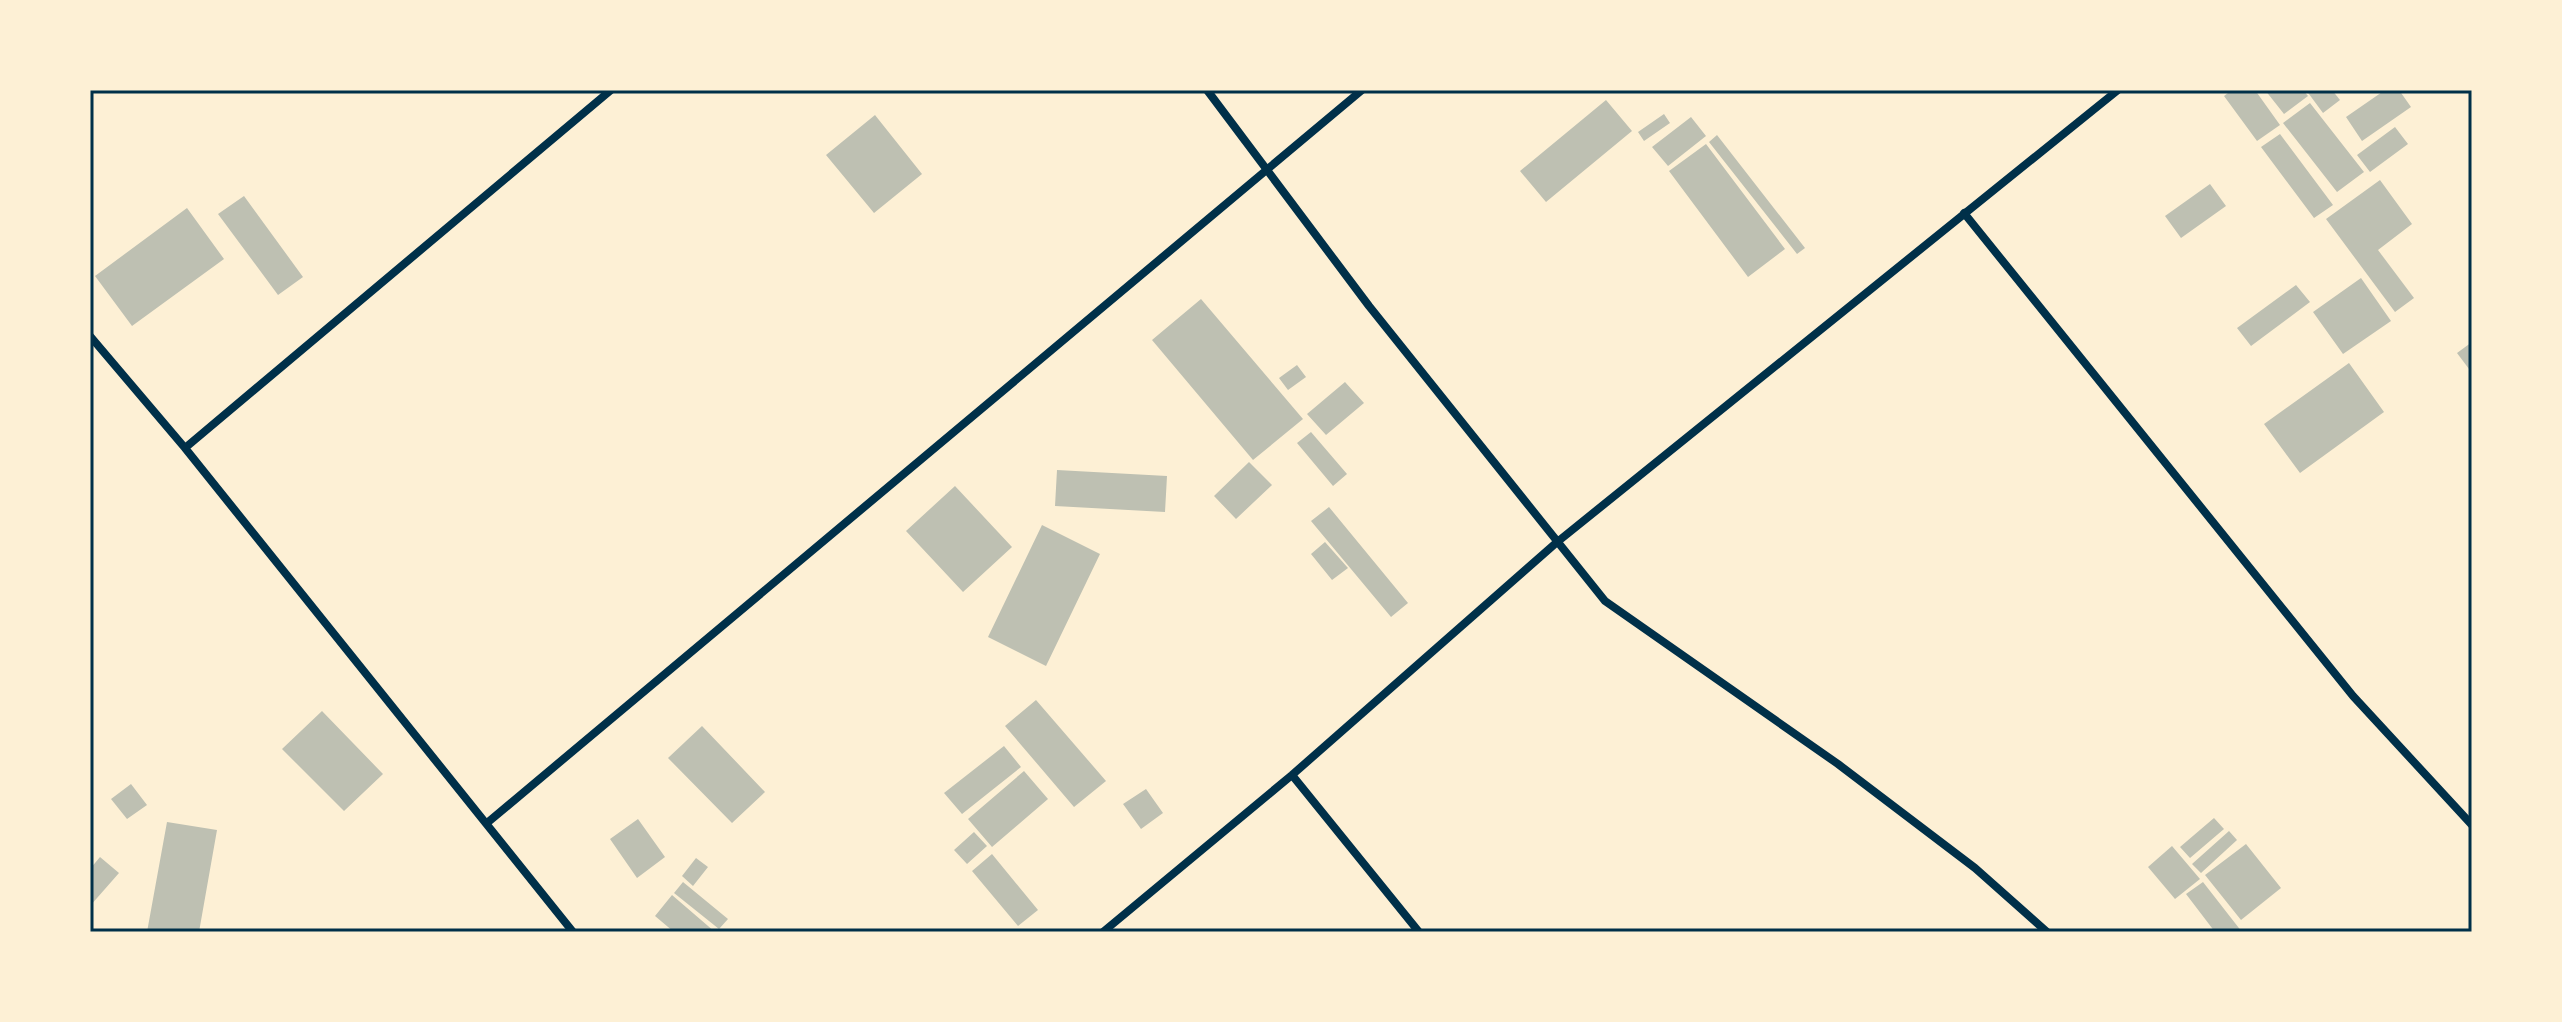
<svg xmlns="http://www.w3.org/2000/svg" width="2562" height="1022" viewBox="0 0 2562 1022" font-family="'Fira Sans Condensed',sans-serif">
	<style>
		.building { fill: #bec0b2 }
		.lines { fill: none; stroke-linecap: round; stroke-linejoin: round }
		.minor { stroke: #003049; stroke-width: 8 }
		.neatline { fill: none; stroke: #003049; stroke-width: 3 }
	</style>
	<rect width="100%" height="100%" fill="#fdf0d5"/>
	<path class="building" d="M2232 90H2255L2280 125 2257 141 2224 96Z
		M2265 90H2303L2308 96 2284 114Z
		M2306 90H2332L2340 100 2323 113Z
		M2385 90H2399L2411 107 2362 141 2346 117Z
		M1606 100 1632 131 1546 202 1520 171Z
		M2310 103 2364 172 2337 192 2283 123Z
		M1664 114 1670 123 1644 141 1638 132Z
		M875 115 922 174 874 213 826 155Z
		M1691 117 1706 136 1668 166 1652 147Z
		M2395 127 2408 144 2370 172 2357 155Z
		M2280 134 2333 205 2314 218 2261 147Z
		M1717 135 1805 248 1797 254 1709 142Z
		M1706 144 1785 249 1748 277 1669 171Z
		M2380 180 2412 224 2378 250 2414 298 2395 312 2326 219Z
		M2210 184 2226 206 2181 238 2165 216Z
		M244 196 303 277 278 295 218 214Z
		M187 208 224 259 132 326 95 276Z
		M2361 278 2391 321 2343 354 2313 312Z
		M2296 285 2310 302 2251 346 2237 328Z
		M1201 299 1303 419 1253 460 1152 340Z
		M2472 342V373L2457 353Z
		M2349 363 2384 412 2300 473 2264 424Z
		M1297 365 1306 377 1288 390 1279 378Z
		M1345 382 1364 403 1326 435 1307 414Z
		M1311 432 1347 474 1333 486 1297 443Z
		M1249 462 1272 485 1236 519 1214 496Z
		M1057 470 1167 476 1165 512 1055 506Z
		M955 486 1012 547 963 592 906 531Z
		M1329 507 1408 603 1391 617 1311 521Z
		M1042 525 1100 554 1046 666 988 637Z
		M1325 542 1348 568 1332 580 1311 554Z
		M1036 700 1106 781 1074 807 1005 726Z
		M322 711 383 774 344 811 282 749Z
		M702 726 765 792 732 823 668 758Z
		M1004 746 1021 767 962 814 944 793Z
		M1024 771 1048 799 992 847 968 819Z
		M131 784 147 805 127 819 111 799Z
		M1146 789 1163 813 1141 829 1123 804Z
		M2214 818 2224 829 2190 858 2180 847Z
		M638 819 665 857 637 878 610 839Z
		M167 822 217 830 199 932H147Z
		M2229 831 2237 840 2201 873 2192 864Z
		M974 832 987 846 967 864 954 850Z
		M2246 844 2281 888 2241 920 2205 875Z
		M2172 846 2200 879 2175 899 2148 867Z
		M992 854 1038 910 1018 926 972 871Z
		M100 857 119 873 90 906V869Z
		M696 858 708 867 693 886 682 876Z
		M683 882 728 919 719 929 674 893Z
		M2203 882 2242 932H2215L2186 894Z
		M672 895 715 932H674L655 916Z"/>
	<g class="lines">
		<path class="minor" d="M1207 90 1369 306 1605 601 1838 764 1975 868 2047 932
			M1964 213 2353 696 2472 825
			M90 336 185 448 573 932
			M185 448 611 90
			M1292 775 1419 932
			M487 823 1362 90
			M1103 932 1292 775 1556 543 2118 90"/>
	</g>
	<rect width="2562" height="1022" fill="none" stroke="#fdf0d5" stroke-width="184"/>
	<rect x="92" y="92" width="2378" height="838" class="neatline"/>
</svg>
